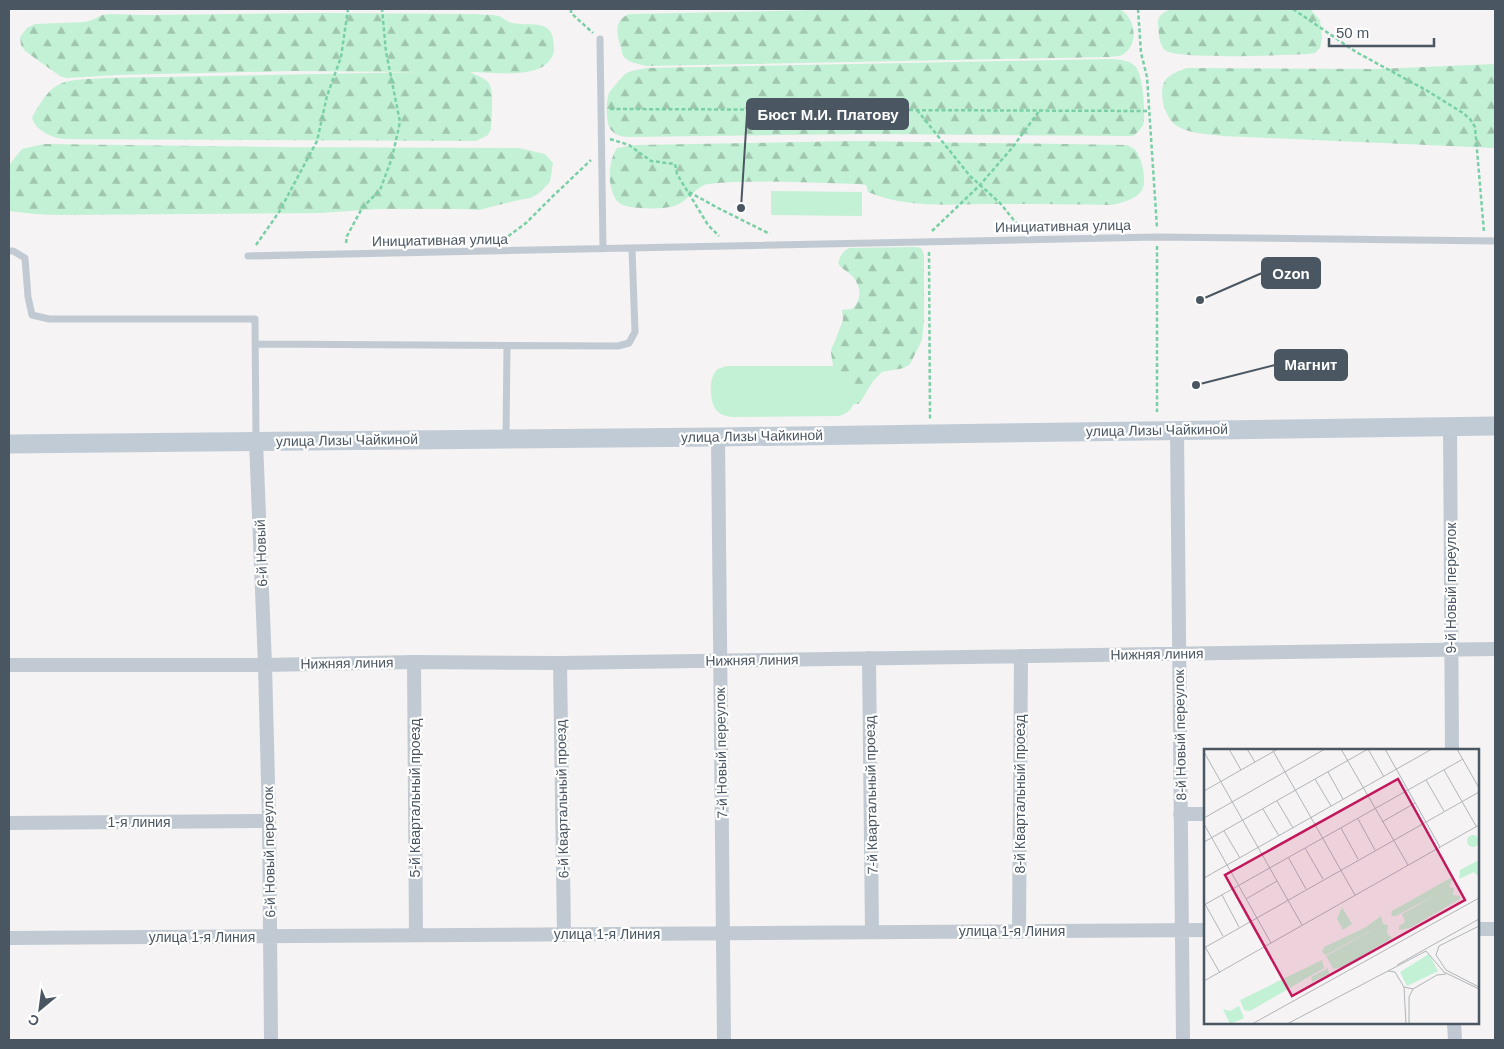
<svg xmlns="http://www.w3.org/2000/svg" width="1504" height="1049" viewBox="0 0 1504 1049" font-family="Helvetica,sans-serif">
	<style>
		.green { fill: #c3f1d5 }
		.forest { fill: url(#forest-firs) }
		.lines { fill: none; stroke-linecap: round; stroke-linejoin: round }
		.path { stroke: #7ad0a6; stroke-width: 2.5; stroke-dasharray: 4 2.5; stroke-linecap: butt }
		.service { stroke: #c1cad2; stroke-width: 7 }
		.minor { stroke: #c1cad2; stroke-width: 14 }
		.secondary { stroke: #c1cbd6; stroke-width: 19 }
		.labels { text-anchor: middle; stroke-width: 4.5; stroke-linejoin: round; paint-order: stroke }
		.street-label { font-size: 14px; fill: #4a5661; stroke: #fff }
		.inset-road { fill: none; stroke: #b1b4b9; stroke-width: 1 }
		.view { fill: #c2185b; fill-opacity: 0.15; stroke: #c2185b; stroke-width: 2.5 }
		.inset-edge { fill: none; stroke: #4a5661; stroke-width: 2.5 }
		.leader { fill: none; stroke: #4a5661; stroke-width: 2 }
		.callout-dot { fill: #4a5661; stroke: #fff; stroke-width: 2 }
		.callout { fill: #4a5661; stroke: #4a5661; stroke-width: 2 }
		.callout-label { font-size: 15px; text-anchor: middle; font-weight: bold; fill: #fff }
	</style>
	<defs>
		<pattern id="forest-firs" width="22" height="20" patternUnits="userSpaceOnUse" patternTransform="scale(1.25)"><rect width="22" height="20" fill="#c3f1d5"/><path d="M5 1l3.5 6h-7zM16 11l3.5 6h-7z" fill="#a0c6b0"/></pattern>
	</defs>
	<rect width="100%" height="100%" fill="#f5f3f3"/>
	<path class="green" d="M771 191 862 192V216L771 215Z
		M726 366H836L855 400C852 409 849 413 839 416L731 417C726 416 721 415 717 411 709 402 708 376 718 369 721 368 723 367 726 366Z"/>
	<path class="forest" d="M866 9H1119C1135 16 1139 43 1125 53 1121 57 1114 56 1109 57L646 66C639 64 629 63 624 57 621 53 622 49 620 45 616 32 615 20 629 14Z
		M1172 9H1310L1320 20 1322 38 1320 48 1315 53 1307 54C1286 55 1175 60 1165 50 1158 44 1159 32 1158 24 1157 15 1165 11 1172 9Z
		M321 13 475 14C483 15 492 14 499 16 503 18 507 22 512 23 533 27 554 17 554 48 555 56 547 65 540 68 520 77 491 72 470 72 475 75 483 77 488 82 495 90 491 118 491 129L488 135 476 141 65 139C52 138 36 131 32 118 54 77 62 81 105 78L421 72 293 71 117 75 66 78 60 76 25 51 21 45 20 37 27 28 35 24 85 22 92 20 102 15 109 14 144 15Z
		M1113 59C1121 60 1129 60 1135 66 1143 74 1145 109 1144 120 1143 127 1139 132 1133 136L865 134 626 137C621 136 616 135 612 131 605 125 606 101 609 93 610 91 622 77 624 75 630 70 639 70 646 68Z
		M1495 64V148L1223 136C1208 134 1191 134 1177 126 1165 119 1157 91 1166 79 1172 73 1179 71 1187 68L1377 69Z
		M854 141 1127 145C1130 147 1134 148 1136 151 1142 158 1147 182 1142 190 1136 200 1121 203 1110 205 1072 204 1034 204 996 204 954 204 907 209 868 192L866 185 857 184C808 183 757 179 708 184 698 185 687 201 677 205 667 210 625 210 618 202 613 197 611 188 610 181 609 170 611 157 617 148L636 145Z
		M44 144 270 147 519 148 545 154 553 163 550 182 538 194 530 198 514 201 479 210 464 209H378L320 213 59 215 34 214 9 211V165L22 149Z
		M915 247 921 248 924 255V320L922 340 910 364 904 368 882 372 873 381 861 401 858 404H851L849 391 845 382 841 380 834 371 831 353 832 347 835 341 843 320 842 310 852 309C863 300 861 283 850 274 846 270 841 269 838 263 840 256 842 252 849 248Z"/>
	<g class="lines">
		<path class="path" d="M571 9V13L593 33
			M1138 9 1141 53 1147 77 1157 228
			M1293 9 1356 52 1426 90 1463 113 1470 119 1475 127 1484 232
			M610 109 1149 111
			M917 110 970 176 1000 203 1021 229
			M610 139 629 145 651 161 675 164 677 174 708 225 719 236
			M689 192 718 208 770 234
			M932 231 980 185 1012 148 1040 110
			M503 240 526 223 553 196 591 160
			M346 243 347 236 362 208 380 190 392 158 400 122 386 52 382 9
			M256 245 279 212 317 141 327 96 341 57 348 9
			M1157 246V412
			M929 252 930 419"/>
		<path class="service" d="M600 39 603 249
			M9 251H13L25 258 28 297 32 315 49 319H255L256 439
			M248 256 1157 237 1495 241
			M255 344 618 346 629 343 635 332 632 248
			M506 438 507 346"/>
		<path class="minor" d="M1450 426 1452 750
			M1177 430 1183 1040
			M718 437 724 1040
			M256 441 265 665 269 821 271 1040
			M869 658 872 932
			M414 662 416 935
			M560 663 564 935
			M9 665H265L414 662 560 663 1495 649
			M1180 814H1205
			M9 823 269 821
			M1478 929H1495
			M1019 932 1021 656
			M9 938 1205 930
			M1454 1023 1455 1040"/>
		<path class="secondary" d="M9 444 718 437 1495 426"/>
	</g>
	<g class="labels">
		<g class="street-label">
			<text transform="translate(1063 226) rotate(-1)" y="5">Инициативная улица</text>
			<text transform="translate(440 240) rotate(-1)" y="5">Инициативная улица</text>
			<text transform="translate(1157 430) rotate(-1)" y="5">улица Лизы Чайкиной</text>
			<text transform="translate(752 436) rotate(-1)" y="5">улица Лизы Чайкиной</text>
			<text transform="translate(347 440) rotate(-1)" y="5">улица Лизы Чайкиной</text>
			<text transform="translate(261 553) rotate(-92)" y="5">6-й Новый</text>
			<text transform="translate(1451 588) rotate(-90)" y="5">9-й Новый переулок</text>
			<text transform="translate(1157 654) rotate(-1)" y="5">Нижняя линия</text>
			<text transform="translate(752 660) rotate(-1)" y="5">Нижняя линия</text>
			<text transform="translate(347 663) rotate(-1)" y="5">Нижняя линия</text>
			<text transform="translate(1180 735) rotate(-91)" y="5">8-й Новый переулок</text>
			<text transform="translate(721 753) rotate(-91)" y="5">7-й Новый переулок</text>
			<text transform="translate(1020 794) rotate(-90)" y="5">8-й Квартальный проезд</text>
			<text transform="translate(871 795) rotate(-91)" y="5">7-й Квартальный проезд</text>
			<text transform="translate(415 798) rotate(-90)" y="5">5-й Квартальный проезд</text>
			<text transform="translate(562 799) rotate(-91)" y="5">6-й Квартальный проезд</text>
			<text x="139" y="827">1-я линия</text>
			<text transform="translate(269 852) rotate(-91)" y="5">6-й Новый переулок</text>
			<text x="1012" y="936">улица 1-я Линия</text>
			<text x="607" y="939">улица 1-я Линия</text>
			<text x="202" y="942">улица 1-я Линия</text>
		</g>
	</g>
	<g transform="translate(1204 749)">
		<rect width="275" height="275" fill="#f5f3f3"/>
		<path d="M263 92a6 6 0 1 1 12 0a6 6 0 1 1-12 0Z" fill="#c3f1d5"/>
		<path d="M275 111V128L270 123 255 130 256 121ZM250 127 245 138 250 139 249 146 256 147V150L206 179 195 181V177L201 173 198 165 235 144 192 167H187L188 162ZM138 158 148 175 139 181 133 170ZM177 167 179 175 122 206 118 203 120 198 162 178ZM179 175 184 176 183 184 188 189 139 218 129 220 122 207ZM118 211 120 219 46 262 40 261 36 251ZM124 219 125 225 108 233 107 228ZM35 257 40 269 26 275 19 260 26 262Z" fill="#c3f1d5"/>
		<path d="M225 205 234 222 203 237 196 223Z" fill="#c3f1d5"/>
		<path class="inset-road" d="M25 0 37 21M43 0 51 13M68 0 151 146M137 0 204 116M164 0 180 28M181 0 236 98M253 0 275 39M0 3 98 176M240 21 272 77M124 23 139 50M111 30 127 57M222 31 240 62M0 42 74 0M73 52 89 79M59 60 75 87M0 69 121 0M154 70 171 101M178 73 211 54M0 75 67 194M137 79 154 110M20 82 36 109M0 93 164 0M101 99 119 130M84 108 102 140M0 129 228 0M18 146 35 178M42 150 73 132M1 155 19 187M0 156 259 10M275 177 235 197 232 206 242 221 275 238M0 196 16 224M0 199 275 43M193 216 275 170M184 222 191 223 200 238 202 275M0 232 275 76M200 238 209 240 233 226 242 225M48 275 275 149M83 275 222 202 240 223 275 240M205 275V248L209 240"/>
		<path class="view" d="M194 30 261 151 88 247 21 126Z"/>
		<rect width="275" height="275" class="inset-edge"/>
	</g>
	<path class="leader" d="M741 208L747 114M1200 300L1262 273M1196 385L1275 365"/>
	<g class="callout-dot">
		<circle cx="741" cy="208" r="5"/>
		<circle cx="1200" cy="300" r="5"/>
		<circle cx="1196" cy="385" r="5"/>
	</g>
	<g class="callout">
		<rect x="747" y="99" width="161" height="30" rx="5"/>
		<rect x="1262" y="258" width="58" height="30" rx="5"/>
		<rect x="1275" y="350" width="72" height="30" rx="5"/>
	</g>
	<g class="callout-label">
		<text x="828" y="120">Бюст М.И. Платову</text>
		<text x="1291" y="279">Ozon</text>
		<text x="1311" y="370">Магнит</text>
	</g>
	<rect width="1504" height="1049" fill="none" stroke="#4a5661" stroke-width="20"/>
	<g transform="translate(40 1009) rotate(209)" stroke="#ffffff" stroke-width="4" paint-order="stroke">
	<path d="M0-4L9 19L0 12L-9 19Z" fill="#4a5661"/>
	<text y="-8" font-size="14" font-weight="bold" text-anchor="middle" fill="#4a5661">С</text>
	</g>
	<path d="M1329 38v8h105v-8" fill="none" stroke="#4a5661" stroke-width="2.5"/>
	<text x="1336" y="38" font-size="15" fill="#4a5661" stroke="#ffffff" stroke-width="4" paint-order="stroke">50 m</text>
</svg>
